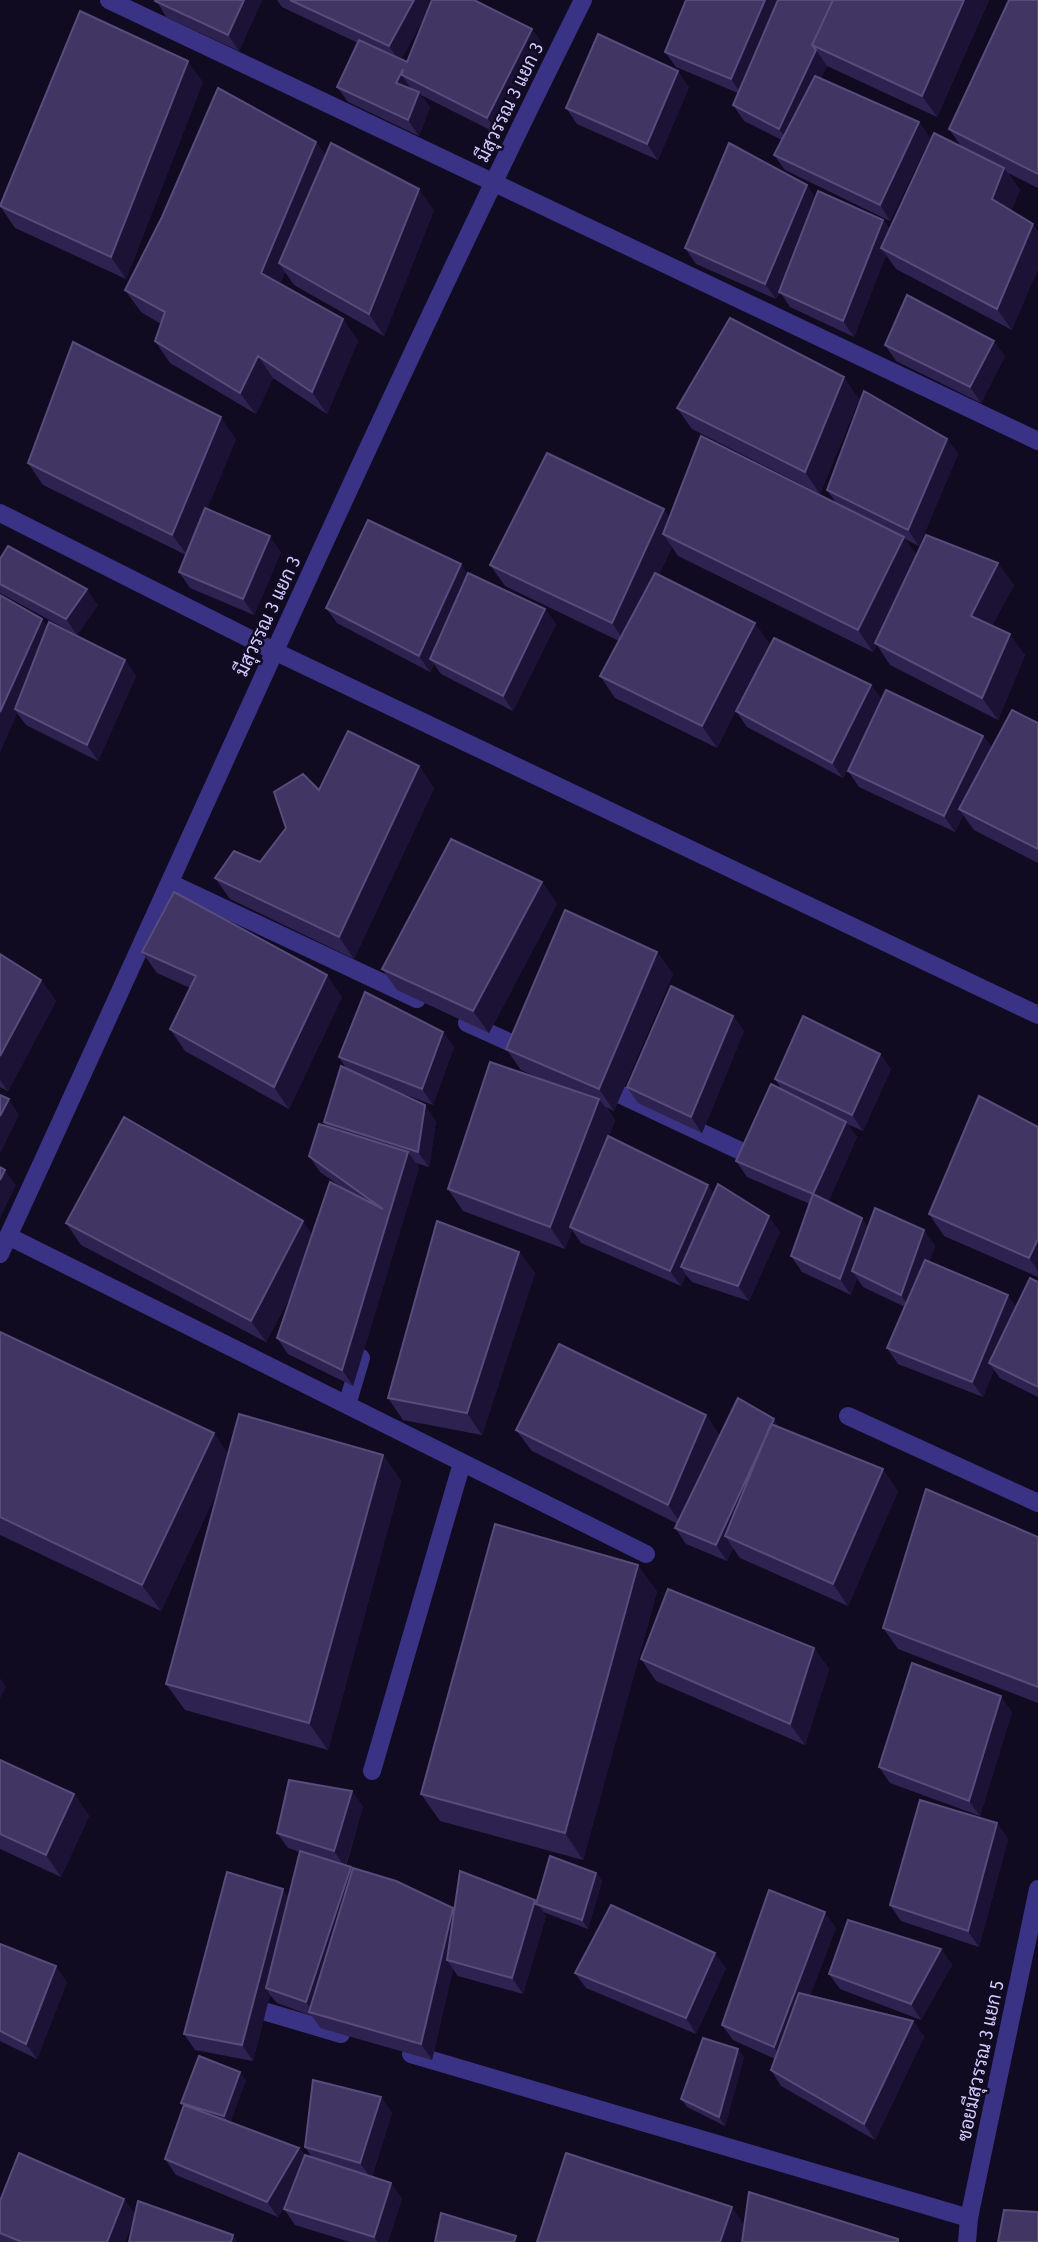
<svg xmlns="http://www.w3.org/2000/svg" width="1038" height="2242" viewBox="0 0 1038 2242" font-family="'Fira Sans Condensed',Sarabun,sans-serif">
	<style>
		.lines { fill: none; stroke-linecap: round; stroke-linejoin: round }
		.minor { stroke: #3a3284; stroke-width: 18 }
		.wall { fill: #2e2350; fill-rule: evenodd }
		.shaded-wall { fill: #1b1235 }
		.building { fill: #403563; stroke: #574c7b; stroke-width: 2 }
		.labels { text-anchor: middle; stroke-width: 5; stroke-linejoin: round; paint-order: stroke }
		.street-label { font-size: 19px; fill: #d4cbff; stroke: #100b21 }
	</style>
	<rect width="100%" height="100%" fill="#100b21"/>
	<g class="lines">
		<path class="minor" d="M109 0 1038 441
			M0 513 274 651 1038 1015
			M170 883 417 999
			M467 1023 531 1052
			M600 1085 762 1161
			M8 1236 646 1554
			M0 1254C193 836 377 413 583 0
			M347 1405 361 1358
			M848 1416 1038 1503
			M372 1771 462 1463
			M243 2005 341 2034
			M411 2054 969 2218
			M967 2242 969 2218 1038 1889"/>
	</g>
	<path class="wall" d="M156 0H262L239 51 166 17Z
		M277 0H474L532 29 543 45 498 134 421 95 430 107 419 136 348 102 337 87 358 43 282 7ZM430 6 407 62 401 60Z
		M989 0 937 117 827 66 821 78 919 122 930 138 890 221 785 170 774 155 782 140 744 121 733 105 738 93 676 67 665 52Z
		M1038 0V188L1008 173 1020 190 1011 211 1012 330 896 269 886 255 854 337 790 307 780 292 776 299 696 264 685 248 807 185 815 198 883 220 890 229 961 146 949 129Z
		M203 82 126 279 15 228 0 206Z
		M689 87 658 160 577 124 566 108Z
		M316 142 325 155 434 210 384 336 294 285 285 272 280 284 343 319 358 341 327 414 273 378 256 414 170 363 155 341 161 324 141 312 125 290Z
		M885 345 1005 356 981 403 896 361Z
		M859 399 820 494 692 429 677 408Z
		M236 439 207 509 281 552 254 615 190 588 179 572 186 555 43 485 28 463Z
		M947 439 958 454 919 546 905 539 916 555 1014 585 992 626 1025 655 998 720 890 665 877 645 873 652 678 556 672 547 659 575 770 644 871 685 882 700 983 736 992 748 1038 723V863L974 830 963 815 955 832 859 787 848 771 875 714 843 778 747 727 736 711 742 698 717 748 615 698 600 676 619 641 505 586 490 565 669 517 837 504 827 490Z
		M0 559 98 605 77 635 0 593Z
		M468 573 545 609 556 624 513 711 441 674 434 664 430 672 337 623 326 608Z
		M0 595 47 627 125 660 136 676 98 761 26 725 17 713 0 752Z
		M419 766 434 788 354 959 230 899 215 878 260 862 286 828 319 790Z
		M542 882 557 904 489 1033 397 990 382 969Z
		M142 952 342 997 289 1109 185 1051 170 1029 190 988 157 973Z
		M657 952 673 974 614 1111 606 1107 615 1120 609 1136 714 1193 780 1232 749 1301 692 1282 686 1275 681 1286 581 1243 572 1230 565 1249 463 1211 448 1189 539 1078 521 1070 506 1049Z
		M0 954 41 980 56 1001 8 1091 0 1087Z
		M733 1016 744 1031 702 1133 638 1103 627 1087Z
		M443 1032 454 1047 433 1105 385 1087 436 1121 429 1167 416 1163 419 1168 353 1386 288 1354 277 1338 293 1291 266 1342 81 1245 66 1223 312 1235 344 1189 320 1172 309 1156 326 1126 324 1122 346 1068 339 1057Z
		M880 1054 891 1069 863 1131 847 1124 857 1137 828 1202 868 1227 924 1230 935 1246 929 1262 1016 1306 1038 1282V1397L1000 1378 994 1370 983 1397 898 1364 887 1348 905 1307 863 1287 857 1278 851 1295 802 1272 791 1256 810 1204 747 1177 736 1161 782 1090 775 1079Z
		M1038 1127V1277L944 1236 929 1214Z
		M519 1252 535 1273 482 1435 403 1420 388 1398Z
		M0 1332 229 1454 383 1455 401 1481 328 1750 185 1710 166 1684 221 1483 161 1611 0 1535Z
		M706 1415 720 1436 779 1427 898 1491 848 1606 740 1558 733 1548 727 1561 686 1544 675 1528 678 1524 532 1451 516 1430Z
		M1038 1537V1703L898 1649 883 1628Z
		M657 1591 583 1860 440 1821 421 1794Z
		M814 1648 829 1669 805 1745 656 1681 641 1659Z
		M1012 1712 980 1816 890 1783 879 1767Z
		M0 1760 74 1794 89 1816 61 1877 0 1849Z
		M363 1806 346 1866 351 1867 353 1870 454 1910 535 1900 537 1903 596 1873 602 1881 588 1929 543 1912 546 1916 523 1994 458 1976 453 1969 432 2060 320 2028 312 2016 277 2003 270 1995 253 2061 195 2050 184 2034 288 1897 300 1852 288 1848 277 1833Z
		M997 1823 1008 1839 979 1947 901 1921 890 1905Z
		M836 1928 810 1995 913 2021 924 2037 875 2140 781 2086 771 2070 775 2059 733 2040 722 2025Z
		M0 1944 67 1982 37 2059 0 2041Z
		M941 1949 952 1965 921 2020 840 1989 829 1974Z
		M726 1968 696 2034 586 1988 575 1973Z
		M744 2057 725 2126 687 2107 681 2099Z
		M246 2080 230 2122 299 2148 305 2155 312 2157 305 2147 381 2097 392 2113 372 2176 402 2198 388 2242H350L295 2225 284 2209 286 2204 278 2217 176 2175 165 2159 184 2106 181 2103Z
		M124 2199 135 2215 125 2242H0V2201Z"/>
	<path class="shaded-wall" d="M244 0H262L239 51 228 35Z
		M414 0H433L400 62 389 46Z
		M765 0H781L742 95 731 79Z
		M964 0H989L937 117 922 96Z
		M532 29 543 45 498 134 487 118Z
		M816 50 827 66 790 144 779 129Z
		M188 61 203 82 126 279 111 257Z
		M403 69 402 75 412 90 396 83Z
		M678 71 689 87 658 160 647 144Z
		M419 92 430 107 419 136 408 120Z
		M919 122 930 138 890 221 880 205Z
		M316 142 331 163 279 263 285 272 276 294 261 273Z
		M1004 168 1020 190 1007 220 992 199Z
		M807 185 818 201 776 299 765 284Z
		M419 189 434 210 384 336 369 314Z
		M883 220 894 235 881 248 886 255 854 337 843 321Z
		M1033 224 1038 231V270L1012 330 997 309Z
		M343 319 358 341 327 414 312 392Z
		M994 341 1005 356 981 403 970 387Z
		M258 356 273 378 256 414 240 393Z
		M844 377 859 399 820 494 805 472Z
		M221 417 236 439 188 556 172 535Z
		M947 439 958 454 919 546 908 530Z
		M664 509 679 531 663 534 672 547 627 645 612 623Z
		M270 536 281 552 254 615 243 599Z
		M904 537 919 559 875 643 877 645 873 652 858 630Z
		M998 563 1014 585 986 638 971 616Z
		M461 564 472 580 430 659 434 664 430 672 419 656Z
		M87 589 98 605 77 635 66 619Z
		M545 609 556 624 513 711 503 696Z
		M42 619 53 634 15 709 17 713 0 752V712Z
		M755 623 770 644 717 748 702 726Z
		M1010 634 1025 655 998 720 982 698Z
		M125 660 136 676 98 761 87 745Z
		M871 685 882 700 843 778 832 763Z
		M983 736 994 752 959 809 963 815 955 832 944 816Z
		M419 766 434 788 354 959 339 937Z
		M542 882 557 904 489 1033 473 1011Z
		M657 952 673 974 614 1111 599 1089Z
		M327 975 342 997 289 1109 274 1087Z
		M41 980 56 1001 8 1091 0 1080V1056Z
		M733 1016 744 1031 702 1133 691 1117Z
		M443 1032 454 1047 433 1105 422 1089Z
		M880 1054 891 1069 863 1131 852 1115Z
		M9 1099 19 1115 0 1154V1116Z
		M599 1099 615 1120 573 1228 570 1227 572 1230 565 1249 550 1227Z
		M425 1105 436 1121 429 1167 418 1152Z
		M846 1122 857 1137 824 1210 813 1194Z
		M408 1152 419 1168 353 1386 342 1370Z
		M5 1170 16 1185 0 1218V1180Z
		M708 1185 719 1201 681 1267 686 1275 681 1286 670 1271Z
		M769 1216 780 1232 749 1301 738 1286Z
		M862 1218 873 1234 852 1271 857 1278 851 1295 840 1279Z
		M303 1221 318 1243 266 1342 251 1321Z
		M924 1230 935 1246 912 1311 901 1295Z
		M1038 1239V1271L1029 1258Z
		M519 1252 535 1273 482 1435 467 1413Z
		M1008 1295 1019 1311 989 1363 994 1370 983 1397 972 1382Z
		M706 1415 721 1437 683 1526 668 1505Z
		M774 1419 785 1435 725 1536 733 1548 727 1561 716 1545Z
		M214 1433 232 1459 161 1611 142 1585Z
		M383 1455 401 1481 328 1750 309 1723Z
		M883 1469 898 1491 848 1606 833 1584Z
		M638 1565 657 1591 583 1860 565 1833Z
		M814 1648 829 1669 805 1745 790 1724Z
		M0 1678 6 1687 0 1699Z
		M1001 1696 1012 1712 980 1816 969 1801Z
		M352 1791 363 1806 345 1867 334 1851Z
		M74 1794 89 1816 61 1877 46 1855Z
		M997 1823 1008 1839 979 1947 968 1931Z
		M351 1867 362 1883 313 2013 306 2002Z
		M596 1873 602 1881 588 1929 582 1920Z
		M283 1889 294 1904 266 1988 270 1995 253 2061 242 2045Z
		M535 1900 546 1916 523 1994 512 1978Z
		M453 1908 464 1924 447 1960 453 1969 432 2060 421 2044Z
		M825 1912 836 1928 785 2063 774 2047Z
		M941 1949 952 1965 921 2020 911 2004Z
		M715 1953 726 1968 696 2034 686 2018Z
		M56 1966 67 1982 37 2059 26 2044Z
		M913 2021 924 2037 875 2140 864 2124Z
		M738 2049 744 2057 725 2126 719 2117Z
		M240 2072 246 2080 230 2124 224 2116Z
		M381 2097 392 2113 371 2178 360 2163Z
		M299 2148 310 2163 278 2217 267 2202Z
		M391 2183 402 2198 388 2242H377L374 2237Z
		M124 2199 135 2215 125 2242H107Z
		M732 2207 750 2233 747 2242H720Z
		M233 2235 238 2242H231Z"/>
	<path class="building" d="M156 0H244L228 35 155 1Z
		M290 0H414L389 46Z
		M432 0H474L532 29 487 118 402 75 403 69 396 83 419 92 408 120 337 87 359 40 407 62Z
		M686 0H765L731 79 665 52Z
		M778 0H833L812 45 816 50 779 129 733 105Z
		M833 0H964L922 96 812 45Z
		M1009 0H1038V174L949 129Z
		M80 11 188 61 111 257 0 206Z
		M598 34 678 71 647 144 566 108Z
		M815 76 919 122 880 205 774 155Z
		M218 88 316 142 261 273 343 319 312 392 258 356 240 393 155 341 165 312 125 290 162 217Z
		M934 133 1004 168 992 199 1033 224 997 309 881 248Z
		M331 143 419 189 369 314 279 263Z
		M729 143 807 185 765 284 685 248Z
		M818 191 883 220 843 321 779 292Z
		M907 295 994 341 970 387 885 345Z
		M730 318 844 377 805 472 677 408Z
		M73 342 221 417 172 535 28 463Z
		M864 391 947 439 908 530 827 490Z
		M701 436 904 537 858 630 663 534Z
		M547 453 664 509 612 623 490 565Z
		M205 508 270 536 243 599 179 572Z
		M368 520 461 564 419 656 326 608Z
		M926 535 998 563 971 616 1010 634 982 698 875 643Z
		M8 546 87 589 66 619 0 584V559Z
		M468 573 545 609 503 696 430 659Z
		M655 573 755 623 702 726 600 676Z
		M0 595 42 619 0 712Z
		M49 622 125 660 87 745 15 709Z
		M774 638 871 685 832 763 736 711Z
		M886 690 983 736 944 816 848 771Z
		M1012 710 1038 723V849L959 809Z
		M348 731 419 766 339 937 215 878 234 851 260 862 286 828 274 792 303 774 319 790Z
		M451 839 542 882 473 1011 382 969Z
		M174 892 327 975 274 1087 170 1029 196 976 142 952Z
		M565 910 657 952 599 1089 506 1049Z
		M0 954 41 980 0 1056Z
		M671 986 733 1016 691 1117 627 1087Z
		M365 992 443 1032 422 1089 339 1057Z
		M803 1016 880 1054 852 1115 775 1079Z
		M490 1062 599 1099 550 1227 448 1189Z
		M341 1066 425 1105 418 1152 324 1122Z
		M771 1084 846 1122 813 1194 736 1161Z
		M0 1095 9 1099 0 1116Z
		M979 1096 1038 1127V1239L1029 1258 929 1214Z
		M124 1117 303 1221 251 1321 66 1223Z
		M319 1124 408 1152 342 1370 277 1338 330 1182 383 1209 309 1156Z
		M608 1136 708 1185 670 1271 570 1227Z
		M0 1167 5 1170 0 1180Z
		M718 1184 769 1216 738 1286 681 1267Z
		M813 1194 862 1218 840 1279 791 1256Z
		M875 1208 924 1230 901 1295 852 1271Z
		M437 1221 519 1252 467 1413 388 1398Z
		M925 1260 1008 1295 972 1382 887 1348Z
		M1030 1278 1038 1282V1387L989 1363Z
		M0 1332 214 1433 142 1585 0 1517Z
		M559 1344 706 1415 668 1505 516 1430Z
		M738 1398 774 1419 716 1545 675 1528Z
		M239 1414 383 1455 309 1723 166 1684Z
		M771 1424 883 1469 833 1584 725 1536Z
		M926 1489 1038 1537V1687L883 1628Z
		M495 1524 638 1565 565 1833 421 1794Z
		M668 1589 814 1648 790 1724 641 1659Z
		M912 1663 1001 1696 969 1801 879 1767Z
		M0 1760 74 1794 46 1855 0 1834Z
		M289 1780 352 1791 334 1851 277 1833Z
		M920 1800 997 1823 968 1931 890 1905Z
		M300 1851 351 1867 306 2002 266 1988Z
		M550 1856 596 1873 582 1920 536 1904Z
		M353 1868 396 1881 453 1908 421 2044 309 2012Z
		M460 1871 535 1900 512 1978 447 1960Z
		M227 1872 283 1889 242 2045 184 2034Z
		M769 1890 825 1912 774 2047 722 2025Z
		M611 1905 715 1953 686 2018 575 1973Z
		M848 1920 941 1949 911 2004 829 1974Z
		M0 1944 56 1966 26 2044 0 2031Z
		M799 1993 913 2021 864 2124 771 2070Z
		M703 2038 738 2049 719 2117 681 2099Z
		M199 2056 240 2072 224 2116 181 2103Z
		M313 2080 381 2097 360 2163 305 2147Z
		M184 2105 299 2148 267 2202 165 2159Z
		M19 2153 124 2199 107 2242H22L0 2233V2201Z
		M566 2153 732 2207 720 2242H537Z
		M305 2155 391 2183 374 2237 284 2209Z
		M749 2192 898 2239V2242H742Z
		M138 2201 233 2235 231 2242H129Z
		M1004 2210 1038 2212V2242H998Z
		M441 2213 516 2236 514 2242H435Z"/>
	<g class="labels">
		<g class="street-label">
			<text transform="translate(509 102) rotate(-64)" y="7">มีสุวรรณ 3 แยก 3</text>
			<text transform="translate(267 616) rotate(-65)" y="7">มีสุวรรณ 3 แยก 3</text>
			<text transform="translate(980 2061) rotate(-78)" y="7">ซอยมีสุวรรณ 3 แยก 5</text>
		</g>
	</g>
</svg>
